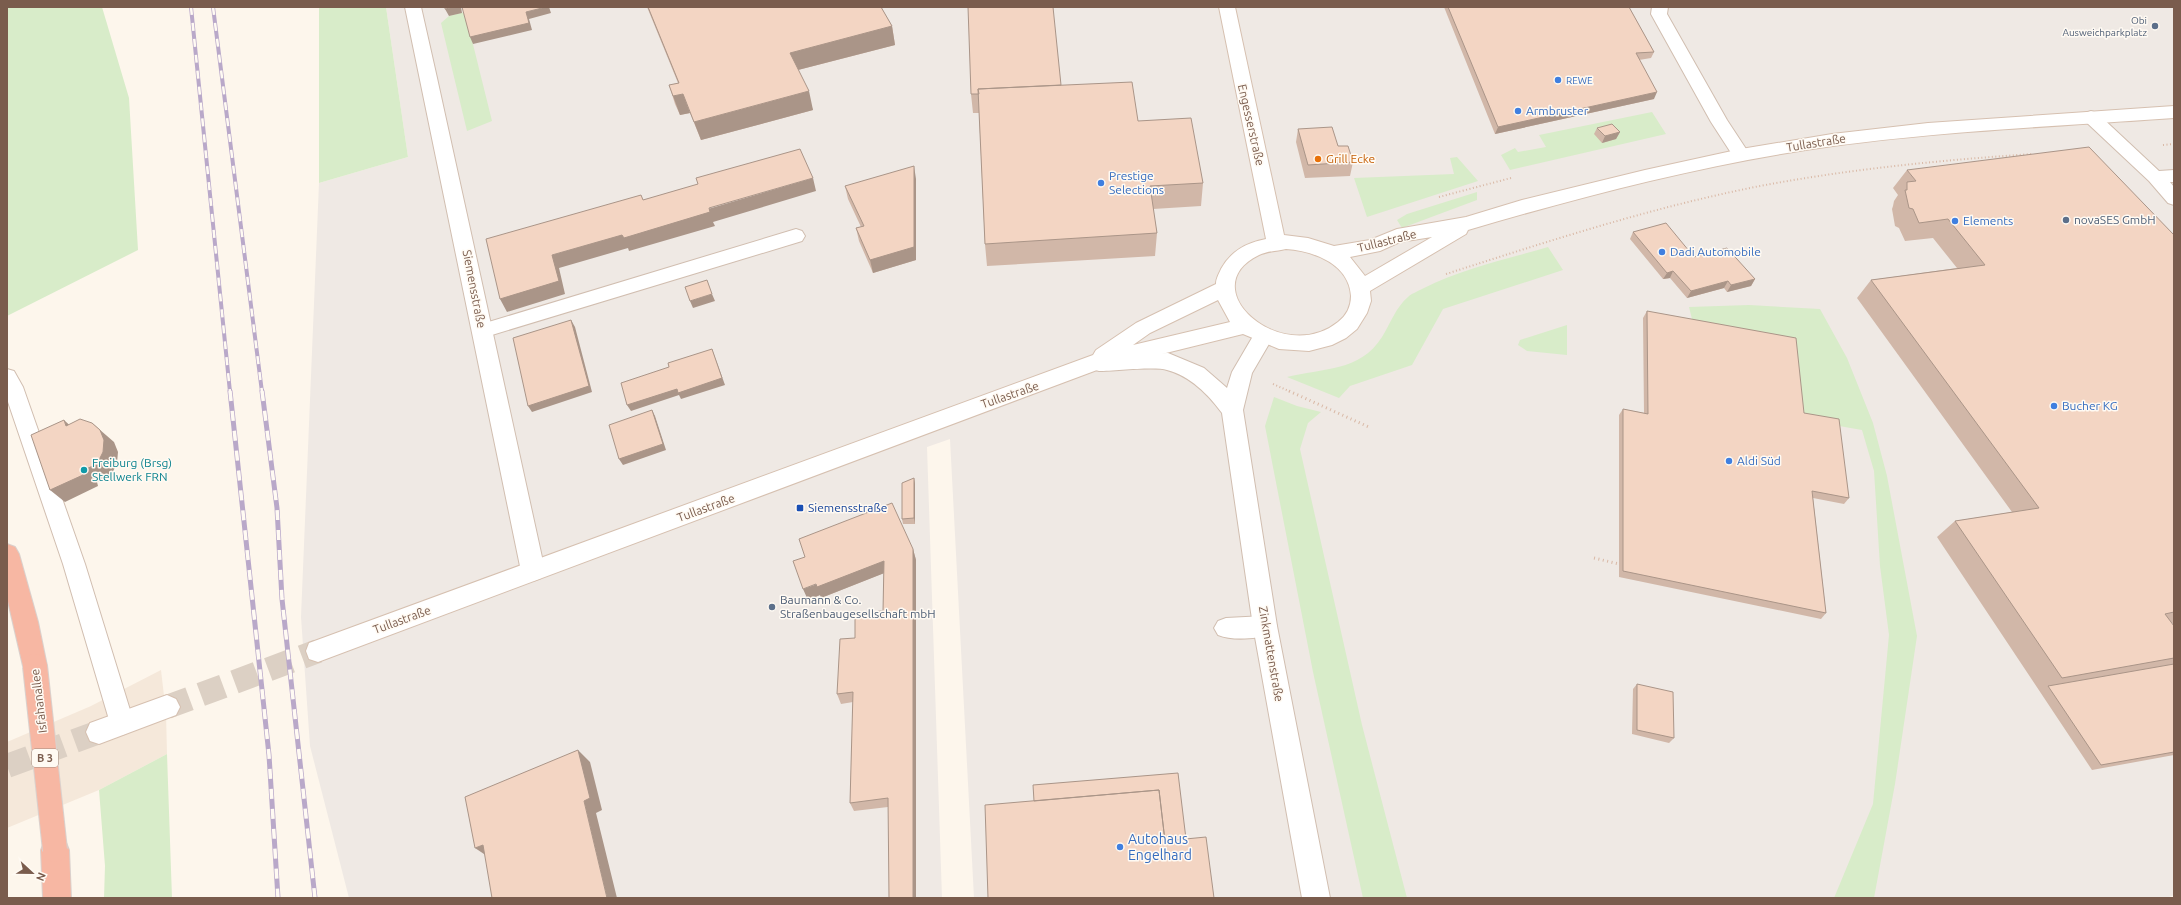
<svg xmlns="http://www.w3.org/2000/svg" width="2181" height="905" viewBox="0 0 2181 905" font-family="Ubuntu,sans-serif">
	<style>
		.residential { fill: #f5e8da }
		.industrial { fill: #efe9e4 }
		.green { fill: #d8ecc9 }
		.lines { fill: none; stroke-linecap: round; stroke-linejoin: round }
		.secondary-tunnel { stroke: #dcd0c4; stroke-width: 24; stroke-dasharray: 24 12; stroke-linecap: butt }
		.lane-casing { stroke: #d1beb0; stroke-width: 2 }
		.street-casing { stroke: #d1beb0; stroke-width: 2 }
		.secondary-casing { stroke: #d6c0b0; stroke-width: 2 }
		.highway-casing { stroke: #dad1cd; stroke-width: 2 }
		.path-far1 { stroke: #d9b8a5; stroke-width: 2; stroke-dasharray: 1 2.5; stroke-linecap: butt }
		.path { stroke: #d9b8a5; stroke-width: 3; stroke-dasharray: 1 3.5; stroke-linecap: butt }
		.lane { fill: #fff; fill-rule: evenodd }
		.street { fill: #fff; fill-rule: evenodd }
		.secondary { fill: #fff; fill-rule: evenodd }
		.highway { fill: #f7b7a3; fill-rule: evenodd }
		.rail-far1-casing { stroke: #b9a8c9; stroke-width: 4 }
		.rail-casing { stroke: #b9a8c9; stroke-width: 5 }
		.rail-far1 { stroke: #fffaf3; stroke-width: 2.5; stroke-dasharray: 8; stroke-linecap: butt }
		.rail { stroke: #fffaf3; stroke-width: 3.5; stroke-dasharray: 10; stroke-linecap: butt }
		.highway-bridge-casing { stroke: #dad1cd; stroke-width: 26; stroke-linecap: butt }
		.highway-bridge { stroke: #f7b7a3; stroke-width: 24 }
		.wall { fill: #d1b7a8 }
		.shaded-wall { fill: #aa9588 }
		.building { fill: #f3d5c3; stroke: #aa9588 }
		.service-dot { fill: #5c6f8a; stroke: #fffaf3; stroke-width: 1.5 }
		.shop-dot { fill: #3f7fe0; stroke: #fffaf3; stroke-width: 1.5 }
		.food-dot { fill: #e8710a; stroke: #fffaf3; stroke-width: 1.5 }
		.culture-dot { fill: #0f9aa8; stroke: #fffaf3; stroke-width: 1.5 }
		.transit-dot { fill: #1a4fb4; stroke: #fffaf3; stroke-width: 1.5 }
		.labels { text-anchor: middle; stroke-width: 3; stroke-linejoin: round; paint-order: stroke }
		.far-service-label { font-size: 10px; fill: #4e5e75; stroke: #fffaf3; text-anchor: end }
		.far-shop-label { font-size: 10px; fill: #366cbe; stroke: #fffaf3; text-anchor: start }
		.shield { fill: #fffaf3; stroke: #a28b7f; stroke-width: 1 }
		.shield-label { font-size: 11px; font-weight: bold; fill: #7a5c4d }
		.shop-label { font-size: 12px; fill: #366cbe; stroke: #fffaf3; text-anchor: start }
		.street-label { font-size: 12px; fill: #7a5c4d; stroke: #fffaf3 }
		.food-label { font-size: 12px; fill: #c56008; stroke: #fffaf3; text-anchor: start }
		.service-label { font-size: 12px; fill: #4e5e75; stroke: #fffaf3; text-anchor: start }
		.culture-label { font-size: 12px; fill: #0d838f; stroke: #fffaf3; text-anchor: start }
		.transit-label { font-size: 12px; fill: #164399; stroke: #fffaf3; text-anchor: start }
		.near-shop-label { font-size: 14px; fill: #366cbe; stroke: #fffaf3; text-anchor: start }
	</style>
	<rect width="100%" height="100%" fill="#fdf6ec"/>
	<path class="residential" d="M161 670 166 713 167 754 99 790 7 828V742L91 706Z"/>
	<path class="industrial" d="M386 7H2174V895L2167 898H974L950 439 927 447 942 898H349L310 746 301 617 319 183 408 157Z"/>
	<path class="green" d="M7 7H102L129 98 138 250 7 316Z
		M319 7H386L408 157 319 183Z
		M465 12 492 121 467 131 441 23 449 16Z
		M1652 112 1666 134 1510 170 1501 155 1515 148 1518 152 1546 147 1539 135Z
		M1457 157 1478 181 1367 217 1354 178 1454 174 1450 158Z
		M1477 192V200L1402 228 1397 220 1407 214Z
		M1548 247 1563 270 1443 309 1412 365 1350 386 1339 398 1287 377C1322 368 1360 372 1382 337 1390 324 1396 307 1408 297 1412 293 1419 291 1424 288 1462 269 1507 259 1548 247Z
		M1749 305 1820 309 1847 358 1873 423 1887 476 1917 636 1895 784 1874 898H1834L1873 804 1889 635 1880 566 1874 471 1862 430 1799 419 1694 327 1689 307Z
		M1567 325V355L1527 351 1518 345 1520 340Z
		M1274 397 1297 406 1321 412 1308 423 1300 449 1362 725 1407 898H1363L1313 672 1265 426Z
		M167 754 172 898H104L105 866 99 790Z"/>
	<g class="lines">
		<path class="secondary-tunnel" d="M167 707 318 651
			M7 766 99 732"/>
		<defs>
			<path id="lane" d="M1652 7H1668L1667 14 1727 120 1750 155 1747 159 1741 161 1735 159 1711 122 1651 14Z
				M2091 111 2097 113 2159 171 2174 170V182H2170L2174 187V205L2168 203 2149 181 2085 121 2083 117 2085 113Z
				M796 229 802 231 805 236 802 241 482 338 475 336 472 331 475 326 482 324Z
				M7 369 14 371 23 387 85 564 134 723 131 731 122 735 113 731 110 723 63 564 7 399Z
				M1265 616 1273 619 1277 626 1273 633C1258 639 1233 641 1218 635L1214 628 1218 621 1226 618Z"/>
			<path id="street" d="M405 7H421L437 78 545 571 541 578 533 581 525 578 521 571Z
				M1263 329 1270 331 1273 337 1252 373 1243 410 1277 626 1330 898H1302L1253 626 1222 413C1208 394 1190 376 1167 370 1155 366 1114 371 1099 371L1092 369 1089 363 1092 357 1099 355 1168 353 1204 368 1227 388 1232 372 1256 331Z"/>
			<path id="secondary" d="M1219 7H1235L1284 235 1308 238 1334 246 1370 240 1397 229 1466 217 1522 200 1645 170 1741 149 1832 134 1928 123 2174 106V118C2060 126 1946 131 1833 146 1709 163 1587 195 1468 230L1466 234 1370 291 1371 301 1367 313 1357 329 1346 338 1332 345 1309 351 1279 349 1243 334 1097 370 318 662 309 659 306 651 309 643 1093 355 1096 350 1136 323 1216 284C1216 278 1219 274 1221 269 1231 251 1246 243 1266 239ZM1432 237 1365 276 1350 257 1380 251 1400 242ZM1286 249C1314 251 1349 264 1351 296 1351 307 1346 316 1338 322 1282 367 1191 288 1259 255 1267 251 1278 251 1286 249ZM1218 300 1230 322 1133 345 1150 333Z
				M167 695 176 699 180 707 176 715 99 744 90 741 86 732 90 723Z"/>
			<path id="highway" d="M7 544 15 547 19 554 38 622 47 666 44 674 35 677 26 674 23 666 7 597Z
				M55 836 65 840 69 850 71 898H43L41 850 45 840Z"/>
		</defs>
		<use href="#lane" class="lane-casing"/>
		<use href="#street" class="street-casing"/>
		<use href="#secondary" class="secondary-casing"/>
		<use href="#highway" class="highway-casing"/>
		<path class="path-far1" d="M2163 145 2174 144
			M1439 197 1511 178
			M1446 274C1549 241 1653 207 1760 186 1850 169 1942 160 2033 154
			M1273 384 1291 392"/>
		<path class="path" d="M1289 391 1371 428
			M1594 558 1619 564"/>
		<use href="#lane" class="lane"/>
		<use href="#street" class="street"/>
		<use href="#secondary" class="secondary"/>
		<use href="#highway" class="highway"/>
		<defs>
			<path id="rail-far1" d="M191 7 230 392
				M213 7 262 392"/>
			<path id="rail" d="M230 391 269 755 278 898
				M262 391 277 508 282 599 315 898"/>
		</defs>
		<use href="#rail-far1" class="rail-far1-casing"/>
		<use href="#rail" class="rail-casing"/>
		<use href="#rail-far1" class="rail-far1"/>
		<use href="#rail" class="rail"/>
		<defs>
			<path id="highway-bridge" d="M35 666 55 850"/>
		</defs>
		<use href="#highway-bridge" class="highway-bridge-casing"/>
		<use href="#highway-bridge" class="highway-bridge"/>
	</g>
	<path class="wall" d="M647 7H881L892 26 895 45 798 70 813 110 701 140 690 113 680 115 675 104 669 85 678 83Z
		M1444 7H1629L1654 52 1651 58 1639 60 1654 99 1495 134Z
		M1061 85 1138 121 1203 183 1201 206 1153 209 1157 233 1155 256 987 266 985 244 979 113H973L971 94Z
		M1597 128 1620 132 1616 139 1602 143 1594 134Z
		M1298 129 1338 146 1353 162 1350 176 1305 178 1296 142Z
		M1907 170 2174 235V623H2172L2174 626V755L2092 770 1937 537 1955 521 2012 512 1857 298 1871 280 1957 268 1933 238 1905 241 1899 228 1895 226 1892 209 1893 206 1894 201 1898 195 1893 188Z
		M916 179V260L873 273 859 241 856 228 861 227 848 199 845 186Z
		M1633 232 1694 257 1755 279 1751 286 1727 292 1724 288 1687 298 1670 278 1663 279 1630 239Z
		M1647 311 1804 413 1849 498 1844 504 1813 498 1826 613 1821 619 1619 577V415L1623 409 1644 413 1643 318Z
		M914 478 915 484V524H903L902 519Z
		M913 549 916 560 888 807 854 811 850 803 853 702 841 704 837 694 855 638 883 611 884 573 821 598 820 595 808 600Z
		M1637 684 1674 738 1669 743 1632 734 1633 689Z"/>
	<path class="shaded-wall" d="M455 7H461L462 13 449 16 445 9Z
		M546 7H549L551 13 529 19 532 30 473 44 470 37 526 12Z
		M892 26 895 45 794 71 790 53Z
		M809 91 813 110 701 140 694 122Z
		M1657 92 1654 99 1495 134 1498 127Z
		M683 94 690 113 680 115 673 96Z
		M1620 132 1616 139 1602 143 1605 136Z
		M914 166 916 179V260L873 273 870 260Z
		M813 178 816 191 713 222 715 226 629 251 628 248 559 268 565 294 507 312 500 299 552 255Z
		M1673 271 1670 278 1663 279 1667 273Z
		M1755 279 1751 286 1727 292 1731 285Z
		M1728 281 1724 288 1687 298 1691 291Z
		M712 294 715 301 693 308 690 301Z
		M571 320 575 327 592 392 532 412 528 406Z
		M712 349 725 385 681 399 679 395 631 411 627 405Z
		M652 410 655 416 666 450 623 465 619 459Z
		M64 420 78 433 66 426Z
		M92 423 114 442 118 452 117 463 111 476 97 482 98 486 65 502 50 490 82 471Z
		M914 478 915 484V524L914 518Z
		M913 549 916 560V898H913Z
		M884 561 887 572 821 598 820 595 808 600 803 589Z
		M578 750 590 762 602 810 596 813 617 898H607L584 801Z
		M483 845 490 858 475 848Z"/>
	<path class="building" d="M445 7H455L445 9Z
		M462 7H546L526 12 529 23 470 37Z
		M648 7H881L892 26 790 53 809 91 694 122 683 94 673 96 669 85 679 83Z
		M968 7H1053L1061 85 978 89 979 94H971Z
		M1448 7H1629L1654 52 1636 53 1657 92 1498 127Z
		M1132 82 1138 121 1191 118 1203 183 1150 186 1157 233 985 244 978 89Z
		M1612 124 1620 132 1605 136 1597 128Z
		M1332 127 1338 146H1348L1353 162 1308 165 1298 129Z
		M2089 147 2174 235V612L2165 614 2174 626V658L2062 678 1955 521 2039 508 1871 280 1985 265 1948 219 1919 223 1913 209 1909 208 1905 190H1907V182L1916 181 1907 170Z
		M800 149 813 178 709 208 710 212 624 238 622 235 552 255 559 281 500 299 486 239 641 195 643 200 698 184 696 178Z
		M914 166V247L870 260 856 228 864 226 845 186Z
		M1666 223 1694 257 1727 248 1755 279 1731 285 1728 281 1691 291 1673 271 1667 273 1633 232Z
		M707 280 712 294 690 301 685 287Z
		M1647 311 1796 338 1804 413 1839 419 1849 498 1812 491 1826 613 1623 571V409L1648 414Z
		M571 320 589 386 528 406 513 338Z
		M712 349 722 378 678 393 677 389 627 405 621 383 669 367 668 363Z
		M652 410 663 444 619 459 609 425Z
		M80 419 92 423 100 430 104 440 103 452 97 464 82 471 83 475 50 490 31 435 64 420 66 426Z
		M914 478V518L902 519V483Z
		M892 503 913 549V898H889L888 798 850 803 853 692 837 694 840 639 855 638V613L883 611 884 561 817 587 816 584 803 589 793 561 805 557 799 539Z
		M2174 664V752L2101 765 2048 686Z
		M1637 684 1673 692 1674 738 1637 730Z
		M578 750 590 798 584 801 607 898H492L483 845 475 848 465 797Z
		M1178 773 1186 839 1165 841 1159 790 1034 801 1033 785Z
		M1159 790 1165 841 1206 837 1214 898H988L985 805Z"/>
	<g class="service-dot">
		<circle cx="2155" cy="26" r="4"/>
		<circle cx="2066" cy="220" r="4"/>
		<circle cx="772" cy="607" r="4"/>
	</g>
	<g class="shop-dot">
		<circle cx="1558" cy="80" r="4"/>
		<circle cx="1518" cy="111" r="4"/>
		<circle cx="1101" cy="183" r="4"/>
		<circle cx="1955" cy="221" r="4"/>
		<circle cx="1662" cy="252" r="4"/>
		<circle cx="2054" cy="406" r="4"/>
		<circle cx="1729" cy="461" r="4"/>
		<circle cx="1120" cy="847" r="4"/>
	</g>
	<circle class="food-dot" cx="1318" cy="159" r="4"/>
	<circle class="culture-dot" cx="84" cy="470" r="4"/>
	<rect class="transit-dot" x="796" y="504" width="8" height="8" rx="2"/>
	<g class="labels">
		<g class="far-service-label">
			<text x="2147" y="24">Obi<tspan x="2147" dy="12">Ausweichparkplatz</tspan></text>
		</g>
		<g class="far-shop-label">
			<text x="1566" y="84">REWE</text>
		</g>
		<rect class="shield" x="32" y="749" width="26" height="18" rx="3"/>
		<g class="shield-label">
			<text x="45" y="762">B 3</text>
		</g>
		<g class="shop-label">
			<text x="1526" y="115">Armbruster</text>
			<text x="1109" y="180">Prestige<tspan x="1109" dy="14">Selections</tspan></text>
			<text x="1963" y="225">Elements</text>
			<text x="1670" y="256">Dadi Automobile</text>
			<text x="2062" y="410">Bucher KG</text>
			<text x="1737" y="465">Aldi Süd</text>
		</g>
		<g class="street-label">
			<text transform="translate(1251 125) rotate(77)" y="4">Engesserstraße</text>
			<text transform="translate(1816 143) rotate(-9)" y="4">Tullastraße</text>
			<text transform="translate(1387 241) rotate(-14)" y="4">Tullastraße</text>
			<text transform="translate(474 289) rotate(79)" y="4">Siemensstraße</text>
			<text transform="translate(1010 395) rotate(-19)" y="4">Tullastraße</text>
			<text transform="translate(706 508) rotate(-20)" y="4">Tullastraße</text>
			<text transform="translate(402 620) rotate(-20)" y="4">Tullastraße</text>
			<text transform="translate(1271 654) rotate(80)" y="4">Zinkmattenstraße</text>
			<text transform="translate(39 701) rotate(-97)" y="4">Isfahanallee</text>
		</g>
		<g class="food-label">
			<text x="1326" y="163">Grill Ecke</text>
		</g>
		<g class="service-label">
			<text x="2074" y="224">novaSES GmbH</text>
			<text x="780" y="604">Baumann &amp; Co.<tspan x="780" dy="14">Straßenbaugesellschaft mbH</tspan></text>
		</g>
		<g class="culture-label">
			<text x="92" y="467">Freiburg (Brsg)<tspan x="92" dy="14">Stellwerk FRN</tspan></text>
		</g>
		<g class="transit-label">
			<text x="808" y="512">Siemensstraße</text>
		</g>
		<g class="near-shop-label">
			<text x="1128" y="844">Autohaus<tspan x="1128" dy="16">Engelhard</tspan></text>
		</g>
	</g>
	<rect width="2181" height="905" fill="none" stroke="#7a5c4d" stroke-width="16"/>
	<g transform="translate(32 873) rotate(112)" stroke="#fffaf3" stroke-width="3" paint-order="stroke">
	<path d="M0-3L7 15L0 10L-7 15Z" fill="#7a5c4d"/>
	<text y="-6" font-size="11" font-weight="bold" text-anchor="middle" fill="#7a5c4d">N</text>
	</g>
</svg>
